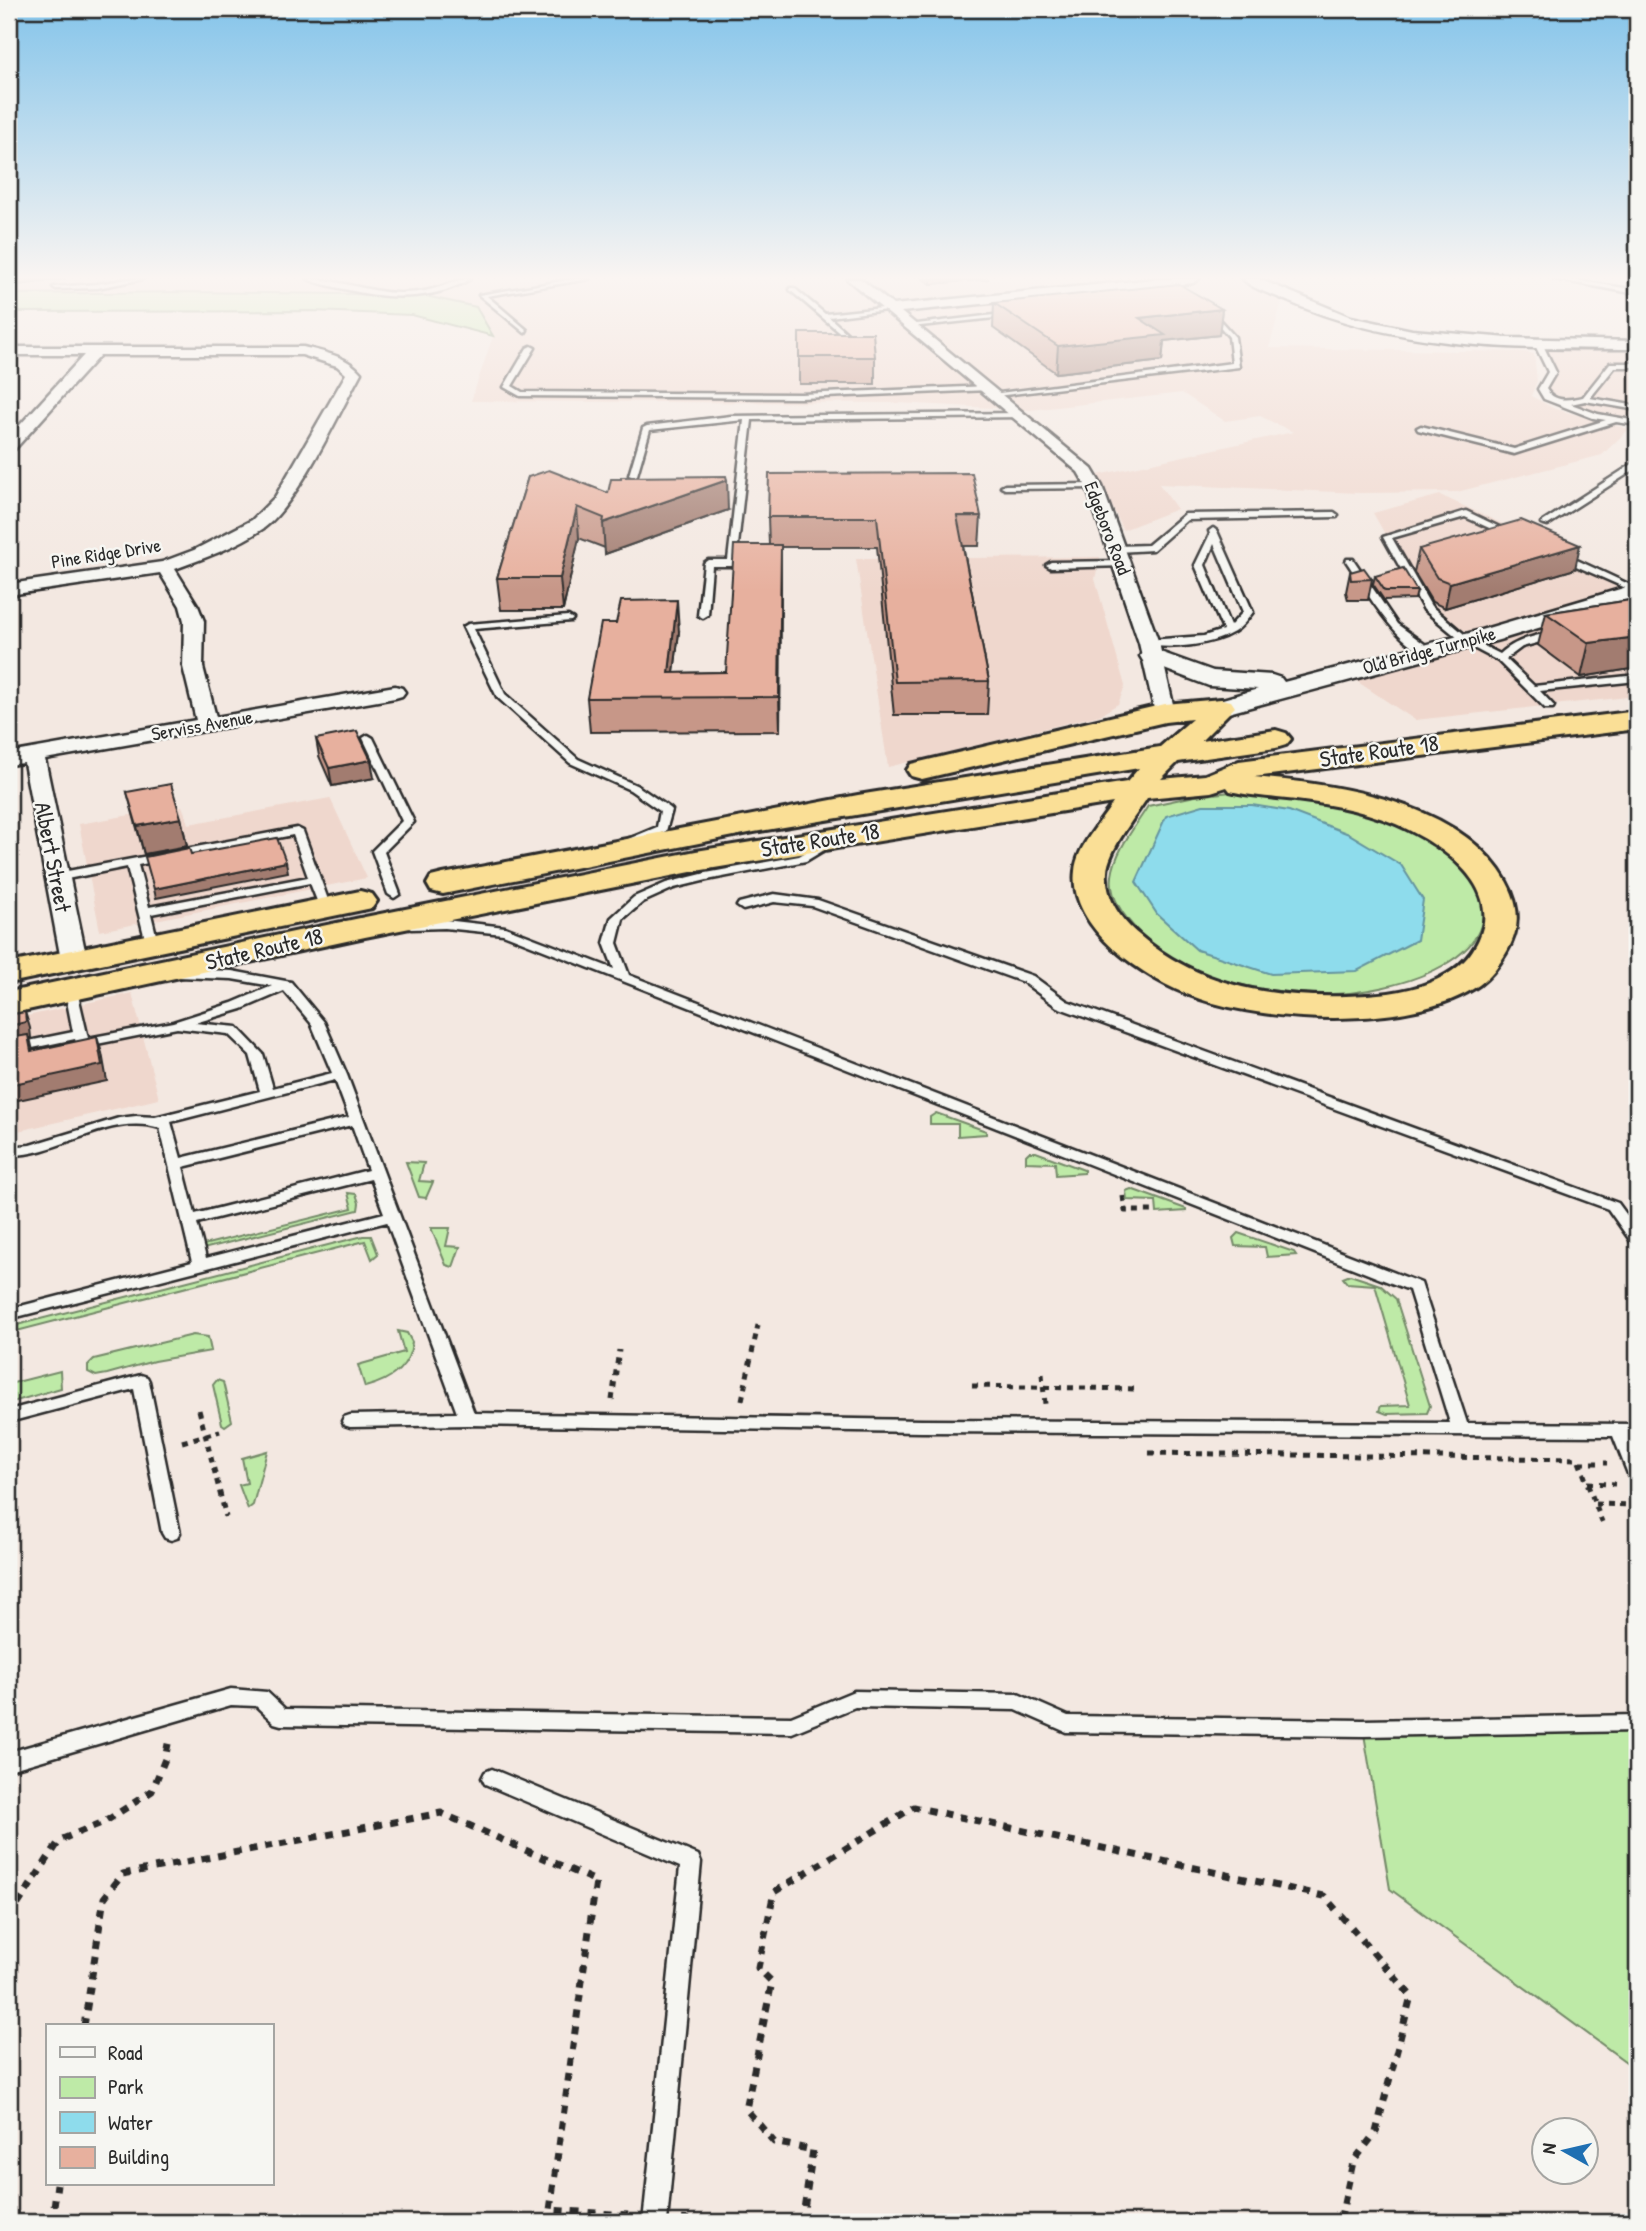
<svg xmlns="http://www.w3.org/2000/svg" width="1646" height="2231" viewBox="0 0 1646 2231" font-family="'Patrick Hand',sans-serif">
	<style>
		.built { fill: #efd7cd }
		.green { fill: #beeaa7; stroke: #748a69; stroke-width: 2 }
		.water { fill: #8edcec; stroke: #66959f; stroke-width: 2 }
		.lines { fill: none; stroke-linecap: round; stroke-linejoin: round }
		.service-casing { stroke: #2b2b2b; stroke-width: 5 }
		.minor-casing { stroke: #2b2b2b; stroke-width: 5 }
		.tertiary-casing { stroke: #2b2b2b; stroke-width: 5 }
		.trunk-casing { stroke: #2b2b2b; stroke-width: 6 }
		.path-far1 { stroke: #2b2b2b; stroke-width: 5; stroke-dasharray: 6 6; stroke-linecap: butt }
		.path { stroke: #2b2b2b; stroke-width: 7; stroke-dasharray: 8 8; stroke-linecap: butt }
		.service { fill: #f6f6f2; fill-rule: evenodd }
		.minor { fill: #f6f6f2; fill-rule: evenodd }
		.tertiary { fill: #f6f6f2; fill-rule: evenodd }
		.trunk { fill: #fadf96; fill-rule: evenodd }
		.wall { fill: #c79788; stroke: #2b2b2b; stroke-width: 2 }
		.shaded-wall { fill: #a27b6f; stroke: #2b2b2b; stroke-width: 2 }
		.building { fill: #e7b09e; stroke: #2b2b2b; stroke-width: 2 }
		.labels { text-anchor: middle; stroke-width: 5; stroke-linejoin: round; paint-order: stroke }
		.far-street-label { font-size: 19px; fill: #2b2b2b; stroke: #f6f6f2 }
		.street-label { font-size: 23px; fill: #2b2b2b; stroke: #f6f6f2 }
	</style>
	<rect width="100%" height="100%" fill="#f3e8e1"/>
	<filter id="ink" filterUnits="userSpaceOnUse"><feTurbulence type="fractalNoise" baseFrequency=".0143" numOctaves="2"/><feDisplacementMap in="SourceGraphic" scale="14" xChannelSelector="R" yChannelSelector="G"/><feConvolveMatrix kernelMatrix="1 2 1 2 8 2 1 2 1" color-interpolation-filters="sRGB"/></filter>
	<g filter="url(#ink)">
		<path class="built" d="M9 279H1288L1269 348 1525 352 1534 354 1537 381 1531 396 1555 409 1629 429 1602 455 1457 492 1359 493 1159 484 1177 509 1123 530 1098 475 1293 432 1260 416 1225 421 1182 393 1030 410 898 403 471 401 493 336 475 307 421 295 184 292 9 294Z
			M1538 343 1637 345V423L1596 416 1570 407 1542 389 1552 372Z
			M1440 495 1637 586V696L1415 720 1343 672 1466 640 1427 608 1373 513Z
			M1100 557 1095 579 1125 686 1118 704 1100 715 888 767 856 559Z
			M330 798 367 878 100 931 79 824 182 806 189 824Z
			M132 993 159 1099 9 1133V1020Z"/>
		<path class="green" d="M184 292 421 295 476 307 493 336 412 315 313 311 9 312V294Z
			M1231 792C1300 793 1399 806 1451 855 1551 951 1391 998 1315 994 1251 991 1185 978 1139 932 1125 918 1109 897 1112 876 1115 851 1135 827 1148 806L1195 796Z
			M936 1113 986 1131V1134L958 1136V1124H930V1117Z
			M1029 1152H1036L1084 1170V1173L1056 1175 1055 1163 1026 1162V1155Z
			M406 1162 424 1163 419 1181 433 1182 426 1198 419 1197Z
			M1131 1189 1186 1209V1211L1157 1213 1156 1201 1127 1200 1126 1191Z
			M348 1193 356 1194 359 1203 358 1210 203 1249V1245L352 1208Z
			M431 1228H450L446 1246 460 1247 453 1267 446 1265Z
			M1238 1233 1294 1252 1296 1255 1267 1257 1265 1247 1235 1246 1233 1238Z
			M363 1236H371L378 1254 372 1259 365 1241 9 1333V1327Z
			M1350 1275 1380 1285 1396 1299 1430 1406 1427 1413 1387 1414 1379 1411 1381 1406 1410 1405 1375 1285 1347 1283 1343 1278Z
			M398 1331 407 1333 412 1342C410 1368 388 1381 365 1387L358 1365 404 1352Z
			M193 1335 208 1337 211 1351 154 1361 107 1374 96 1376 88 1372V1365L94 1359Z
			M60 1371 61 1388 9 1403V1384Z
			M217 1380 223 1382 232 1421 225 1426 222 1424 213 1385Z
			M267 1451 253 1505 248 1509 239 1485 247 1483 242 1458Z
			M1637 1723V2070L1390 1889 1363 1728Z"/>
		<path class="water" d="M1203 805H1252L1289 811 1349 834 1401 865 1423 900 1417 940 1357 971 1271 974 1197 950 1157 914 1136 882 1166 816Z"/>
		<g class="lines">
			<defs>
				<path id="service" d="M129 279H143L97 288 56 289 53 287 97 284Z
					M308 279C339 279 369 293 401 293 411 293 423 292 433 289 446 286 457 279 470 279 431 302 386 299 344 289 332 286 318 284 308 279Z
					M574 279H589L487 296 527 330 525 333 479 295Z
					M1554 279H1568L1637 290V294Z
					M790 288H794L825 314 892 307 895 309 829 317 859 344 857 347 790 290Z
					M1208 307 1235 337 1239 367 996 396 992 394 1232 363 1229 337 1205 309Z
					M1011 313 1013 316 911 327 908 325Z
					M1538 341 1542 343 1556 372 1546 389C1555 403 1568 400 1583 397L1610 363H1637V367H1615L1590 398 1637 406V410L1585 401 1571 404 1598 414 1637 421V425L1616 422 1514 454 1418 430 1417 428 1421 426 1514 449 1606 420 1593 418 1544 399 1538 389 1548 372 1534 343Z
					M531 346 535 348 512 386 522 392 801 394 989 386 993 388 989 390 801 398 520 396 504 387 527 348Z
					M1021 413 1025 415 1024 417 752 420 736 563 732 566H712L708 615 703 618 698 615 704 563 708 560H728L744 420 650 430 637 475 633 477 629 475 643 428 647 426 731 416Z
					M1634 463H1637V468L1548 525 1541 523Z
					M1094 484H1097V488L1005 489 1001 487 1005 485Z
					M1466 511 1514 534 1507 536 1465 517 1392 538 1431 606 1470 639 1500 654C1513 641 1540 632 1559 633V637L1522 647 1506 659 1534 686 1637 675V681L1540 691 1554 706 1553 708H1545L1498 661 1464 643 1424 610 1383 537Z
					M1334 512 1338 515 1337 517 1187 520 1153 550 1117 552 1113 549 1117 546 1148 545 1185 514Z
					M1213 528 1217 531 1253 612C1247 620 1242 627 1234 632 1211 646 1171 649 1146 645L1144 643 1149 640 1204 636 1223 630 1195 565 1210 534 1209 531ZM1214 544 1243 612 1230 626 1205 565Z
					M1558 554H1564L1637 588V593L1558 558Z
					M1347 559H1353L1397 624 1430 648V652C1401 654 1361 583 1346 561Z
					M1122 561 1125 562V566L1051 568 1046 565 1051 562Z
					M568 616 573 619 571 621 474 629 505 694 578 759 638 786 670 808 672 810 666 831 631 844H623L621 842 657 827 660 811 630 790 570 763 497 697 463 627 468 624Z
					M368 735 373 738 414 822 384 852 400 894 394 898 388 894 372 851 402 821 363 738Z
					M297 828 303 831 331 908 329 911H321L310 883 151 914 158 943 152 947 146 943 127 867 57 881 51 877 57 873ZM293 835 308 877 149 907 138 865Z
					M830 839 834 840V844L806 861 707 880 674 888 643 902 623 919 617 943 629 975 1421 1283 1467 1423 1637 1424V1436H1630L1637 1454V1480L1631 1479 1628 1474 1613 1436 922 1432 468 1425 350 1427 344 1425 342 1421 344 1417 350 1415 457 1413 387 1222 9 1319V1309L192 1262 160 1128C108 1112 60 1156 9 1155V1147L30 1145 119 1118 136 1116 155 1117 260 1091 250 1055 228 1034 177 1028 82 1047 77 1046 75 1039 9 1053V1045L73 1032 65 991 71 987 77 991 88 1038 173 1022 232 1003 272 986 232 979 178 977 172 973 178 969 232 971 291 982 324 1022 347 1075 474 1413 922 1420 1450 1423 1409 1290 503 934 445 928 411 929 405 925 411 921 445 920 505 927 614 969 604 943 611 918 634 897 666 883 706 873 799 856ZM284 991 311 1023 332 1073 273 1088 263 1054 237 1027 195 1023 242 1009ZM335 1080 349 1117 181 1158 171 1122ZM352 1125 368 1170 195 1214 183 1167ZM371 1179 384 1213 206 1258 197 1223Z
					M774 894 818 900 1033 976 1067 1001 1618 1203 1637 1229V1244L1632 1243 1608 1209 1057 1007 1023 982 812 906 774 902 743 910 737 906 739 903Z
					M141 1375 147 1377 149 1381 180 1533 177 1538 171 1540 165 1538 162 1533 134 1389 9 1422V1410Z
					M231 1689 267 1692 285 1709 791 1717 854 1691 1018 1694 1068 1716 1363 1720 1637 1715V1731L1363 1736 1066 1732 1016 1710 855 1707 792 1733 281 1725 274 1723 256 1706 231 1705 9 1770V1752Z
					M492 1769 698 1855 701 1862 667 2222H643L680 1867 485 1784 482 1778 485 1772Z"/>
				<path id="minor" d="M847 279H861L893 305 1155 279H1199L1193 283 901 312 1092 469 1102 486 1159 643 1175 713 1172 717H1158L1155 713 1139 643 1086 486 1078 472Z
					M1243 279H1259L1351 317 1412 330 1508 338 1637 341V349C1516 349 1398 350 1285 300 1272 294 1252 289 1243 279Z
					M9 347H303C324 352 347 356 361 373 339 413 298 503 264 528 238 546 205 558 175 569L198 606 204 621 203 667 216 717 395 686 402 688 405 692 402 696 395 698 45 759 87 960 83 965 74 968 65 965 61 960 24 763 9 765V753L196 720 183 667 184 621 180 606 160 573 9 595V584L162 562 194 550 252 520 275 497 346 374 337 366 302 355H100L15 449 9 451V437L84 355H9Z"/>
				<path id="tertiary" d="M1637 584V598L1499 640 1221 715 1212 712 1208 707 1212 702 1258 689 1209 686 1143 661 1140 656 1143 651 1152 649 1213 671 1272 675 1281 678 1284 682 1481 630Z"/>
				<path id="trunk" d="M1221 699 1231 701 1235 707 1201 741 1276 730 1286 733 1291 739 1286 745 1276 748 1178 762 1161 779 1205 775 1239 761 1637 711V729L1254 777C1334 784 1449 800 1499 870 1518 897 1524 924 1506 953 1499 965 1490 977 1479 985 1415 1030 1271 1023 1200 999 1168 988 1139 971 1114 949 1092 930 1071 901 1075 871 1077 847 1100 823 1113 803L696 871 365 937 9 1014V992L365 917 696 851 1127 782 1139 768 754 832 443 894 431 891 427 884 431 877 443 874 858 795 1160 747 1192 719 1165 722 922 779 911 776 907 770 911 764 1165 704ZM1227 787 1230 791C1246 795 1262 796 1277 798 1317 802 1358 808 1396 824 1437 842 1504 884 1479 939 1469 961 1452 974 1429 983 1404 993 1374 995 1346 996 1270 998 1198 986 1139 935 1120 919 1105 898 1107 872 1108 851 1135 817 1147 798L1211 792Z
					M360 891 372 894 377 901 372 908 9 983V963Z"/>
			</defs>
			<use href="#service" class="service-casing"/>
			<use href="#minor" class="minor-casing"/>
			<use href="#tertiary" class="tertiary-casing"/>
			<use href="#trunk" class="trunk-casing"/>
			<path class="path-far1" d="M1123 1196 1125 1211H1157
				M1042 1374 1045 1404
				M972 1386 1136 1389
				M612 1400 619 1350
				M742 1400 758 1325
				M199 1410 226 1517
				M182 1442 220 1431
				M1149 1453 1578 1459 1602 1522
				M1580 1463H1607
				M1587 1483 1615 1484
				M1595 1504 1637 1505"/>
			<path class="path" d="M9 1918 60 1840 106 1821 152 1791 165 1759 169 1739
				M84 2026 104 1898 123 1874 441 1813 596 1881 550 2210 628 2215
				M682 2219 722 2222
				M52 2222 57 2184
				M802 2222 813 2150 774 2142 746 2109 772 1982 758 1968 774 1892 914 1807 1324 1896 1411 1996 1376 2132 1353 2162 1340 2222"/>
			<use href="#service" class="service"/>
			<use href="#minor" class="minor"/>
			<use href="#tertiary" class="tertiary"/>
			<use href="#trunk" class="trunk"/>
		</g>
		<path class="wall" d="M923 279H989L931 284Z
			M994 303 1222 309 1219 335 1164 341 1162 361 1056 373 993 328Z
			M799 333 875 357V384H799Z
			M528 477 608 493 621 479 728 510 605 554V548L579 538 563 610H501L497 578Z
			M981 516 979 546H963L989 681 987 715H894L877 547H781L780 731 590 732 587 698 679 632 674 673 726 672 769 545 768 517Z
			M1637 520V540L1630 538 1634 523Z
			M1419 549 1575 569 1445 608 1432 602 1414 572Z
			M1350 572 1372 579 1368 600H1348L1346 592Z
			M1375 576 1417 591 1415 599 1384 600 1373 584Z
			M1637 599V668L1581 677 1538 645 1546 613Z
			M316 739 374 778 332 786 319 756Z
			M127 792 181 818 187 846 144 854Z"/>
		<path class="shaded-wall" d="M9 279H66L9 286Z
			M931 279H989L931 284Z
			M1222 309 1219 335 1164 341 1162 361 1056 373 1058 346 1139 318Z
			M727 480 728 510 605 554 603 523Z
			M577 507 579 538 563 610 560 578Z
			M781 545V576L780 731 779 697Z
			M1580 545 1575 569 1445 608 1450 583Z
			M677 600 679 632 671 697 669 673Z
			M1637 637V668L1581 677 1589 643Z
			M371 760 374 778 332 786 329 768Z
			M181 818 187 846 144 854 137 826Z
			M286 862 288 872 156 898 154 889Z
			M25 1012 30 1028 31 1038H30L33 1051 9 1043V1026Z
			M97 1037 102 1053 107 1081 9 1102V1085Z"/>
		<path class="building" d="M1179 284 1222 309 1139 318 1165 335 1058 346 994 303Z
			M799 333H873L875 357H799Z
			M549 470 608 493 611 479H621V477L726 476 727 480 603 523 604 518 577 507 560 578H497L528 477Z
			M972 473 981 516H957L989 681 895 682 877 517H768L769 474Z
			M1521 520 1580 545 1450 583 1437 578 1419 549Z
			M734 545H781L779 697 587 698 601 623H616L621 601 677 600 669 673 726 672Z
			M1364 568 1372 579 1351 580 1350 572Z
			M1403 568 1417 591H1385L1375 576Z
			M1637 599V637L1589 643 1546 613Z
			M357 731 371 760 329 768 316 739Z
			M171 784 181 818 137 826 127 792Z
			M277 838 286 862 154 889 145 857 189 848 191 854Z
			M25 1012 26 1022 9 1026V1015Z
			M28 1035 31 1051 97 1037 102 1065 9 1085V1038Z"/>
	</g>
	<linearGradient id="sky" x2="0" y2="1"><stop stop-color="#84c4ea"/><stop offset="0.47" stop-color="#faf5f2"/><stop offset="1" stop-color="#faf5f2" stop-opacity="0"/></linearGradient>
	<rect width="1646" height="591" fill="url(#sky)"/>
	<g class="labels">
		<g class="far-street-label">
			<text transform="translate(1108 528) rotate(69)" y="7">Edgeboro Road</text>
			<text transform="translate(106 553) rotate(-9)" y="7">Pine Ridge Drive</text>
			<text transform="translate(1429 650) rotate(-15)" y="7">Old Bridge Turnpike</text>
			<text transform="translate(202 725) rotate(-10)" y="7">Serviss Avenue</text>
		</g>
		<g class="street-label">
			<text transform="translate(1379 751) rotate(-8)" y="8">State Route 18</text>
			<text transform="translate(820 840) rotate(-9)" y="8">State Route 18</text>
			<text transform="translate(53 857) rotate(79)" y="8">Albert Street</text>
			<text transform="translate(264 949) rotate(-13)" y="8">State Route 18</text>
		</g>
	</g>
	<rect width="1646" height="2231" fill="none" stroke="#f6f6f2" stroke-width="35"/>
	<rect x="18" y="18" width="1611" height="2196" fill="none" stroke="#2b2b2b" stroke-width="2.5" filter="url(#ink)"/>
	<rect x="46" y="2024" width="228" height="161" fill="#f6f6f2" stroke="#a5a5a2" stroke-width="2"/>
	<rect x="60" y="2047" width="35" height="10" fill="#f6f6f2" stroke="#a5a5a2" stroke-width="2"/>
	<text x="108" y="2060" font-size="21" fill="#2b2b2b">Road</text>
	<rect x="60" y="2077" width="35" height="21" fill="#beeaa7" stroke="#a5a5a2" stroke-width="2"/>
	<text x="108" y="2094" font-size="21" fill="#2b2b2b">Park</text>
	<rect x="60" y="2112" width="35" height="21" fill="#8edcec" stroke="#a5a5a2" stroke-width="2"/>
	<text x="108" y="2130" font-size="21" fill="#2b2b2b">Water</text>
	<rect x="60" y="2147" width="35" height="21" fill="#e7b09e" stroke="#a5a5a2" stroke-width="2"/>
	<text x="108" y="2164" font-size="21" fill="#2b2b2b">Building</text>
	<g transform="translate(1565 2151) rotate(278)"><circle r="33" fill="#f6f6f2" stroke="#a5a5a2" stroke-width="2"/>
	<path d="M0-5L12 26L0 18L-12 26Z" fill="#1f6fb2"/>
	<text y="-10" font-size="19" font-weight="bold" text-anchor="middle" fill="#2b2b2b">N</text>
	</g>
</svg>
